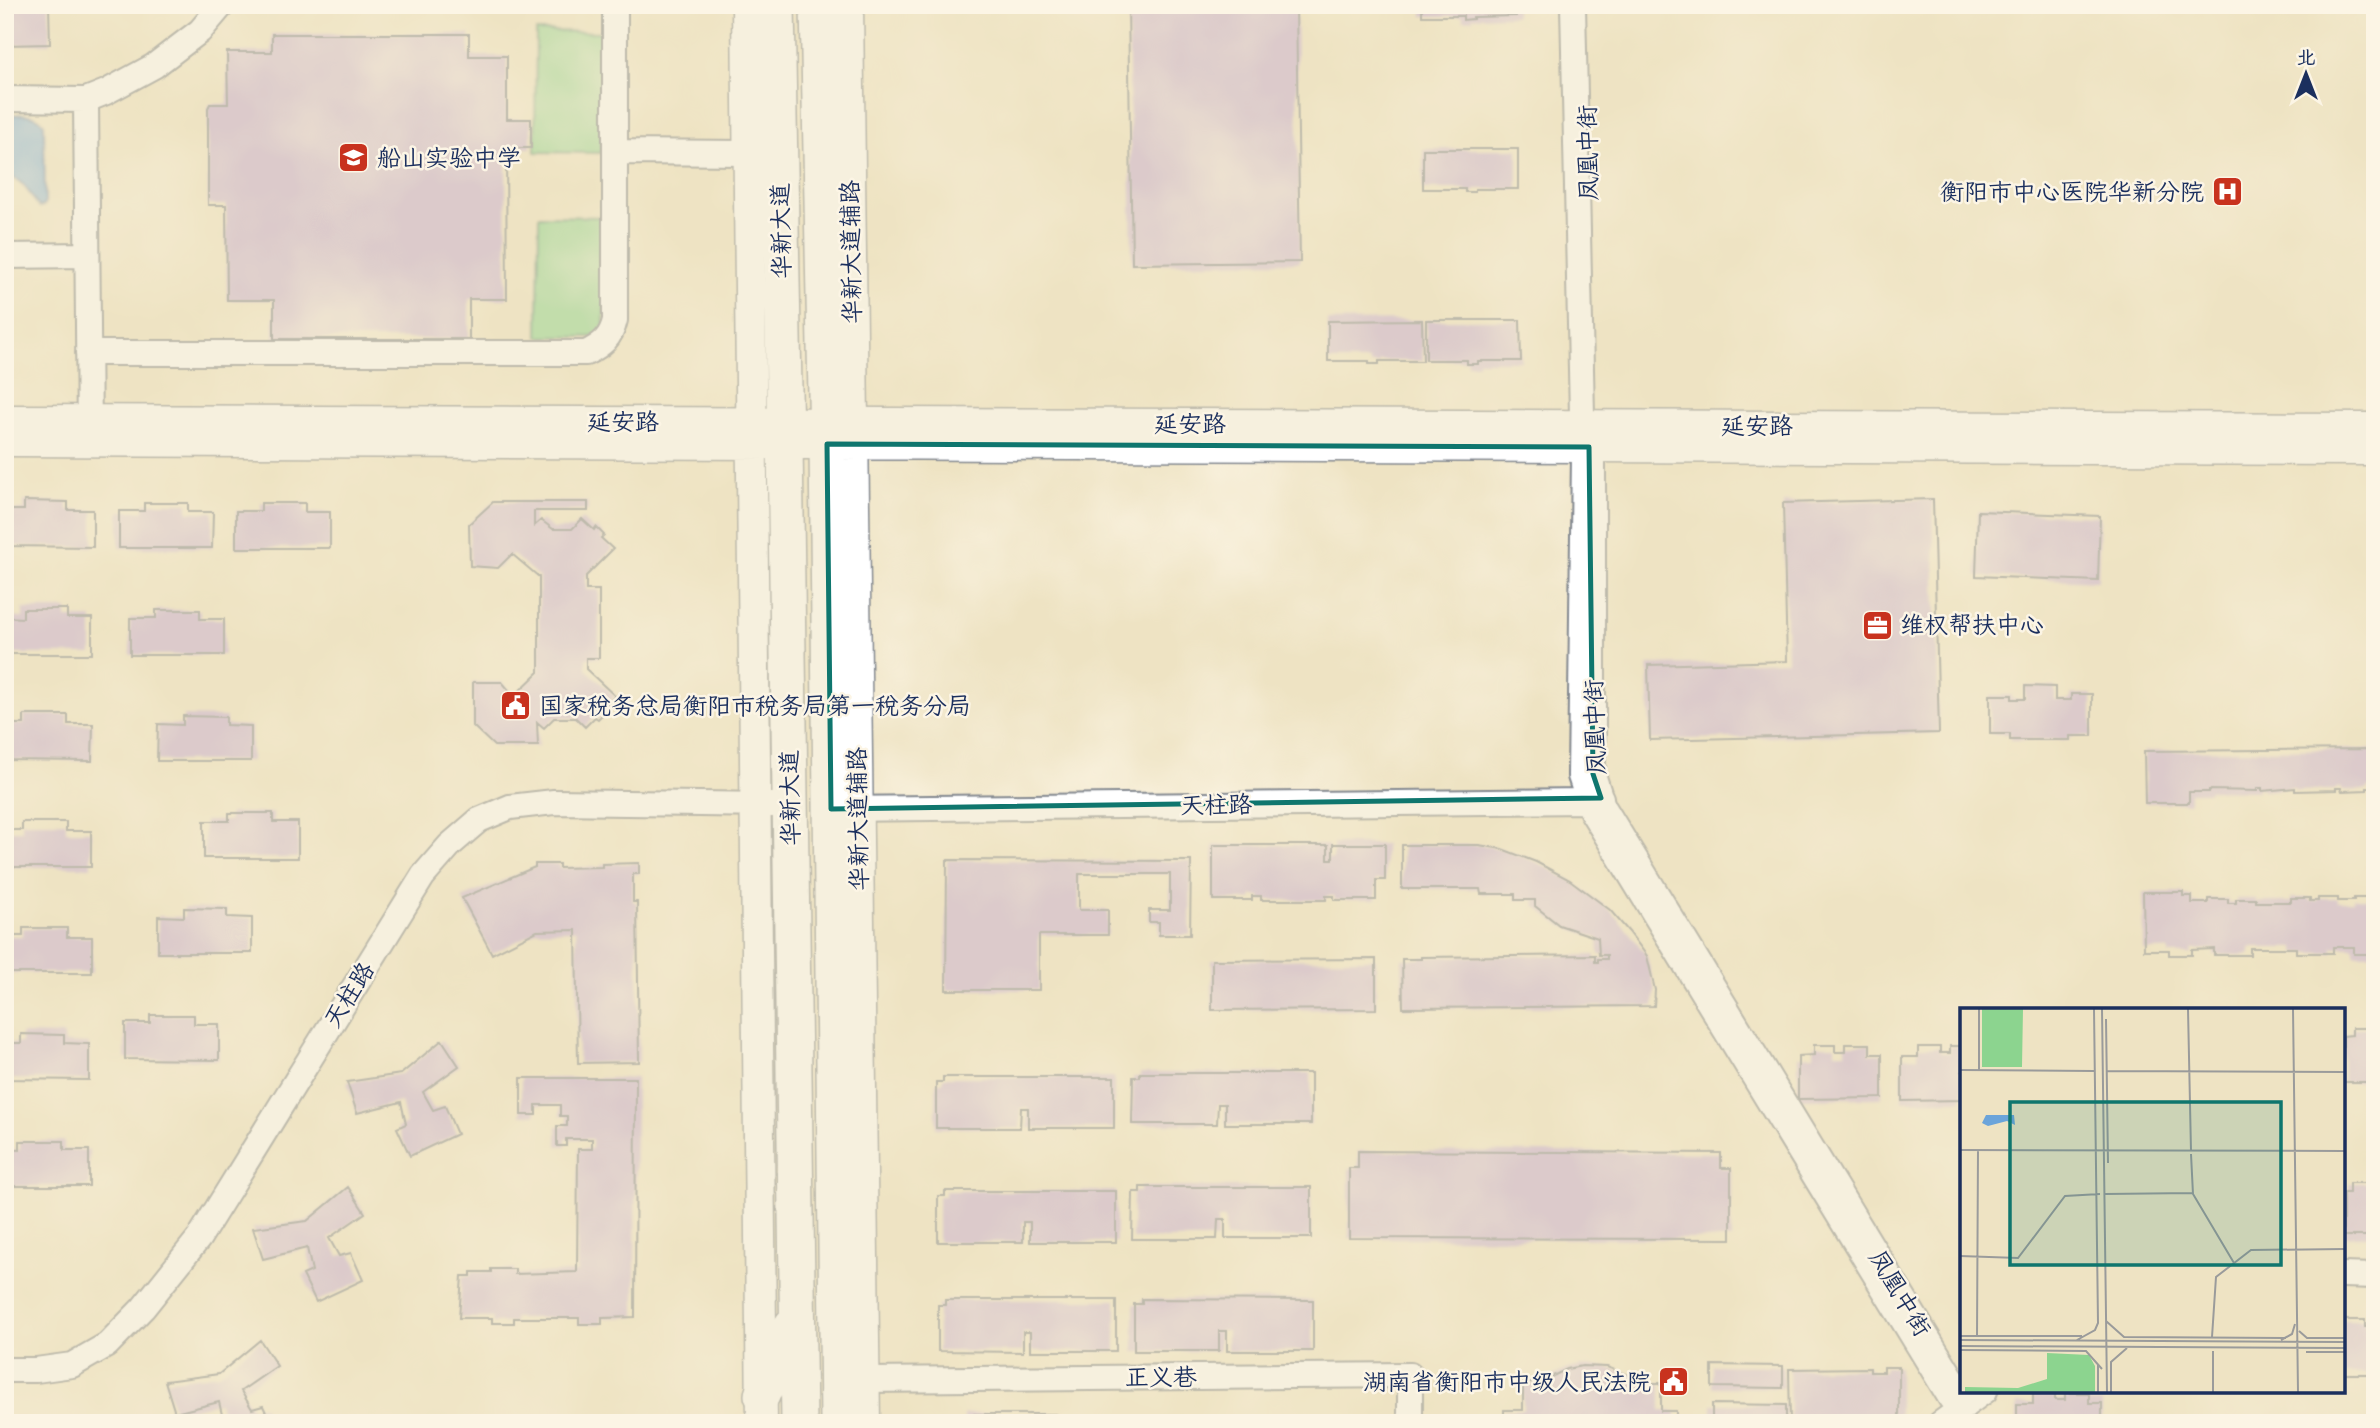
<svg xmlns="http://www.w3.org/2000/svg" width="2380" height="1428" viewBox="0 0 2380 1428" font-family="Dekko,'LXGW WenKai TC',sans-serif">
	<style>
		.green { fill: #8cd48f; stroke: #548276; stroke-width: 2 }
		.water { fill: #6ba4da; stroke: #436a9c; stroke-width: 2 }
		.building { fill: #c5acd5 }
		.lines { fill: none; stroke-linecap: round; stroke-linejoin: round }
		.minor-casing { stroke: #848990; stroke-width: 28 }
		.major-casing { stroke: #848990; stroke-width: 33 }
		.highway-casing { stroke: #848990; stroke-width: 38 }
		.minor { stroke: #fff; stroke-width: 24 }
		.major { stroke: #fff; stroke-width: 30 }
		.highway { stroke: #fff; stroke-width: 35 }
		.marked { fill: none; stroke: #0f766e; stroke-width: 5; stroke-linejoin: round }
		.labels { text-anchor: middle; stroke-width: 5; stroke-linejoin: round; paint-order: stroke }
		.street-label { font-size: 24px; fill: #1b2f5e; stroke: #fcf5e5 }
		.poi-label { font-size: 24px; fill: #1b2f5e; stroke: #fcf5e5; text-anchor: start }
		.inset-road { fill: none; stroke: #9a9b9b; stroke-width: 2 }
		.view { fill: #0f766e; fill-opacity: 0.15; stroke: #0f766e; stroke-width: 3.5 }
		.inset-edge { fill: none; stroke: #1b2f5e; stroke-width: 3.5 }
	</style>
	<rect width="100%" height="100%" fill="#fcf5e5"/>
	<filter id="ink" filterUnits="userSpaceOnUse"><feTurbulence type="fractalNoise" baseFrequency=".0143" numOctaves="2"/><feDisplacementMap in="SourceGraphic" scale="14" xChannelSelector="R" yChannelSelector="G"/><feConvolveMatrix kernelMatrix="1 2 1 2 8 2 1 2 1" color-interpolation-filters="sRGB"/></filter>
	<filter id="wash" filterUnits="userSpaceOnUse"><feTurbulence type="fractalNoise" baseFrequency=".00686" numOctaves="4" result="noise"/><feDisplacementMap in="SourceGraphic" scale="28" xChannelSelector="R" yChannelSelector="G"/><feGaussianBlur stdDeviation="1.57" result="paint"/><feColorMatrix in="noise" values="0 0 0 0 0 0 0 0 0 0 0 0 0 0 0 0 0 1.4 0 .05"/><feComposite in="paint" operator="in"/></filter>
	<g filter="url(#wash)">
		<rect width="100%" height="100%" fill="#eee3c3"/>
		<path class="green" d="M536 31 602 32 601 153 535 152Z
			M539 216 605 217 604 337H538Z"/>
		<path class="water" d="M5 115C19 115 35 111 44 124L45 203 43 206 39 207C28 192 25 181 5 174Z"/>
		<g id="blocks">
			<path class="building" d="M5 5H49L50 44 5 45Z
				M1128 5H1296L1300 262 1132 264Z
				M1422 5H1516V16L1473 17V19L1463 20V16H1422Z
				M272 34H469V56H507V119H531V148H506L507 299H469V339H274V300H227L226 205H208V108L210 104H228L227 52H272Z
				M1423 149H1518V189H1475V192H1465V189H1423Z
				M1422 320 1423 361H1379V364H1369V361H1328V321Z
				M1426 320H1520L1521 361H1478V364H1467V360H1426Z
				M1933 499 1939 733 1650 740 1648 665 1787 661 1783 503Z
				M24 501 68 502V510H93V547L5 546V510H24Z
				M493 502H588V511H534V526L541 520 553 529H572L582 519 594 530 596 527 604 535 601 538 613 549 586 576V590H599V658H586V669L615 696 603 709 606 711 598 719 595 717 585 727 576 718H554L544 728 537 722 538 746H494L473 726V682H502L514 696 539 672V577L512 554 498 568 470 566 469 524Z
				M144 503H188V512H213L212 548H119V511H144Z
				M261 503H305V512H330V548H236V511H261Z
				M1978 511 2100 516 2098 581 1976 576Z
				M23 609H67V618H92V654H5V617L23 618Z
				M156 610H200V619H224V655H130V618H156Z
				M2025 686 2055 687V700H2071V694H2092V736H2070V740H2010V734H1990V695H2012V699H2025Z
				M24 715H68V724H93L92 761 5 760V724H24Z
				M183 716 226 717V725L251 726V761H157L158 724 183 725Z
				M2375 749V787L2367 788V790L2342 791 2341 788H2336V790L2295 791V788L2262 791V788H2257V791L2209 790V792H2189V803H2145L2144 751Z
				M229 813H273V822H298V858H204V821H229Z
				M22 822H66V831H91V867H5V830H22Z
				M1333 844H1385V880H1376V900H1334V896H1326V900H1261V896H1252V900H1213V845H1328V859H1333Z
				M1402 845H1479L1502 849 1536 862 1570 880 1610 910 1629 932 1647 956 1655 990 1654 1006 1403 1008 1402 959H1421V957L1595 955V962H1598V959H1607V955H1599L1598 938 1559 925 1535 906V900H1515V894H1481L1480 889H1402Z
				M947 860 1191 861 1190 935H1159V922H1149V910H1170V874H1079V910H1108V935H1039V990H946Z
				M639 863V874H633V902H637L639 1062 578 1063 576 930 537 931 492 954 462 898 535 867V864H559V868L602 867V864Z
				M2143 892H2183V896H2192V903H2208V899H2228V903H2236V899H2256V902H2291V898H2310V901H2318V898H2338V901H2354V898H2375V954H2354V947H2333V953H2296V948H2250V955H2214V949L2192 950V955H2169V950H2144Z
				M184 908 227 909V917L252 918V953H158V916L184 917Z
				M23 928H67V937H92V973H5V936H23Z
				M1376 959V1009L1212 1010V960Z
				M150 1015H194V1024H219V1060L125 1059V1023H150Z
				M2352 1028H2375V1082H2343V1036L2352 1035Z
				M21 1034 64 1035V1043L89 1044V1080L5 1079V1043H21Z
				M442 1040 459 1066 423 1092 433 1110 445 1106 457 1134 410 1156 397 1128 406 1124 401 1102 357 1113 347 1082 401 1074Z
				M1845 1044H1870V1054H1882V1098L1798 1099V1056L1814 1055V1045H1835V1052H1845Z
				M1950 1046H1962V1100L1902 1101V1057H1918V1047H1940V1053H1950Z
				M1140 1073H1311V1124H1225V1104H1218L1217 1124H1132L1133 1077H1140Z
				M943 1077H1114V1128H1028V1108H1021L1020 1128H936V1082H943Z
				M521 1078H636L635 1317 602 1318V1324H579V1318H514V1323H492V1318H459L462 1276H471V1272H491V1269H515V1274L577 1272 578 1149H592V1139H566V1146H557V1126H567V1116H560V1105H536V1115H521Z
				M20 1141H64V1150H89V1186H5V1149L20 1150Z
				M1358 1151 1721 1153V1168H1731V1239L1349 1238V1168H1358Z
				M2349 1183H2371V1189H2375V1236H2343V1193H2349Z
				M348 1187 365 1213 329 1238 339 1256 351 1253 363 1280 316 1302 303 1275 312 1271 307 1248 263 1259 253 1228 307 1221Z
				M1140 1187H1311V1238H1225V1219H1218L1217 1239H1132L1133 1192H1140Z
				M945 1191H1116V1242H1030V1222H1023V1242H938V1196H945Z
				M1142 1299 1313 1300V1351H1227V1331H1219V1351H1134V1304H1142Z
				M945 1300H1116V1351H1030V1332H1023V1352L938 1351V1305H945Z
				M2343 1320H2365V1327H2375V1374H2343Z
				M260 1340 277 1366 241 1391 252 1409 263 1406 271 1423H224L219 1402 175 1413 165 1381 219 1374Z
				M1712 1365 1783 1366V1388L1712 1387Z
				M1582 1366 1607 1367 1628 1375 1641 1383H1661V1411H1676V1423H1504V1410H1523V1383H1539L1567 1369Z
				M1884 1367H1899V1423H1790L1789 1369 1870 1368V1372H1884Z
				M2065 1393H2089V1403H2102V1423H2017V1404H2033V1394H2055V1400H2065Z
				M1712 1404 1786 1405V1423H1712Z
				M964 1414H1055L1067 1423H964Z"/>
		</g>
	</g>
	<g filter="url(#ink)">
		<use href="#blocks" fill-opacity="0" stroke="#848990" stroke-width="2"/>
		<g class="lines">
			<defs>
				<path id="minor" d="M1573 5 1582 415 1587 425
					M5 99 86 100 106 92 154 66 200 31 222 5
					M86 100 89 438
					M615 152 749 153
					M5 256 87 255
					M88 353H586C602 345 611 338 615 320V5
					M1589 447 1593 455V774L1603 806 1962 1394 1964 1407 1951 1399 1592 812 1580 776 1584 455Z
					M839 809 1588 801 1601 798
					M2343 1275 2375 1276
					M5 1370H36L72 1365 107 1345 143 1308 199 1238 423 876 450 845 479 820 510 807 554 802 772 805
					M865 1380 1410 1375V1423
					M1941 1423 1985 1391"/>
				<path id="major" d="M747 5 762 1423
					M848 5 865 1423
					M5 420 2375 428
					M5 441 2375 450"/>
				<path id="highway" d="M777 5 785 444 799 1423
					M818 5 827 444 838 1423
					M762 1395 792 1325"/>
			</defs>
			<use href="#minor" class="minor-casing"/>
			<use href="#major" class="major-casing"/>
			<use href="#highway" class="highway-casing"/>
			<use href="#minor" class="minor"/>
			<use href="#major" class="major"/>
			<use href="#highway" class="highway"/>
		</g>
	</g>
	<path d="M0 0H2380V1428H0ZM827 444 1589 447 1593 774 1601 798 831 809Z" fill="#eee3c3" fill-opacity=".55" fill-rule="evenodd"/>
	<path class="marked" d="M827 444 1589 447 1593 774 1601 798 831 809Z"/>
	<defs>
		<symbol id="school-square" viewBox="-11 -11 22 22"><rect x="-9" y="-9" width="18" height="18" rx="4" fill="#c8321e" stroke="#fcf5e5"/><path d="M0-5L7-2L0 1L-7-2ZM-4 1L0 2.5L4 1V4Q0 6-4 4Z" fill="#fff"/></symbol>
		<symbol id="hospital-square" viewBox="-11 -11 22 22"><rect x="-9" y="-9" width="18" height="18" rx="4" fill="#c8321e" stroke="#fcf5e5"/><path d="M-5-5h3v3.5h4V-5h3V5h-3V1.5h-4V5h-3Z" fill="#fff"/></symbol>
		<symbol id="office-square" viewBox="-11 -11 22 22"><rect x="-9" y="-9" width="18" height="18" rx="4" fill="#c8321e" stroke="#fcf5e5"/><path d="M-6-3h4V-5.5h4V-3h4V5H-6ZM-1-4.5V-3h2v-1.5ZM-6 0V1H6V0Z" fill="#fff"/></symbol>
		<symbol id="civic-square" viewBox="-11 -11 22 22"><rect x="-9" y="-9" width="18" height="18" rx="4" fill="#c8321e" stroke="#fcf5e5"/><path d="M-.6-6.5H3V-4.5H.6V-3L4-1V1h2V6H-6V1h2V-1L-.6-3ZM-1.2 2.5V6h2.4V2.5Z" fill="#fff"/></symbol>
	</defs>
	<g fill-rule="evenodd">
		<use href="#school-square" x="336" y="140" width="35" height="35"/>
		<use href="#hospital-square" x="2210" y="174" width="35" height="35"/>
		<use href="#office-square" x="1860" y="608" width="35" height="35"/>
		<use href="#civic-square" x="498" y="688" width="35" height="35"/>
		<use href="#civic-square" x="1656" y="1364" width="35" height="35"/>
	</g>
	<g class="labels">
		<g class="street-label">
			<text transform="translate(1588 153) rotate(-91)" y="8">凤凰中街</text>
			<text transform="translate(781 231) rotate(-91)" y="8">华新大道</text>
			<text transform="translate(851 252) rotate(-91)" y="8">华新大道辅路</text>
			<text x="623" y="430">延安路</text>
			<text x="1190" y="432">延安路</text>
			<text x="1757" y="434">延安路</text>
			<text transform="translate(1595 727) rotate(-92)" y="8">凤凰中街</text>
			<text transform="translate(790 798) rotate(-91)" y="8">华新大道</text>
			<text transform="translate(1216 805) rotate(-1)" y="8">天柱路</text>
			<text transform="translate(858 819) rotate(-91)" y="8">华新大道辅路</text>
			<text transform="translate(349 995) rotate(-58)" y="8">天柱路</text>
			<text transform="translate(1900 1293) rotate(59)" y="8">凤凰中街</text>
			<text x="1161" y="1385">正义巷</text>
		</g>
		<g class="poi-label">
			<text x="377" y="166">船山实验中学</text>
			<text x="2204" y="200" text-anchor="end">衡阳市中心医院华新分院</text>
			<text x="1900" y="633">维权帮扶中心</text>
			<text x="539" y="714">国家税务总局衡阳市税务局第一税务分局</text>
			<text x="1651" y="1390" text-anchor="end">湖南省衡阳市中级人民法院</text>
		</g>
	</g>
	<g transform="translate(1960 1008)">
		<rect width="385" height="385" fill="#eee3c3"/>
		<path d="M22 1H63L62 59H22ZM87 345 129 347 135 358V384H5V379L58 380 87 371Z" fill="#8cd48f"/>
		<path d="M26 107H54L55 117 47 113 28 118 22 115Z" fill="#6ba4da"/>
		<path class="inset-road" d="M142 1 147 384M228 1 231 143M333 1 338 384M146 11 148 155M0 62 134 63M19 62V1M146 63 385 64M0 142 385 143M231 146 233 186 274 255M145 186 233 185M0 248 58 250 105 188 140 186M146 313 164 329 326 330M339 323 347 330H385M0 328H122M17 329 18 142M252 329 256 269 291 242 385 241M0 332 385 334M117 332 135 322 138 315 134 1M321 332 332 326 335 316M0 338 385 340M0 342 126 343 142 361M346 344H385M138 356V384M151 384V354L167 340M253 384V343"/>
		<path class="view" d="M50 94H321V257H50Z"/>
		<rect width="385" height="385" class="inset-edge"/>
	</g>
	<rect width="2380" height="1428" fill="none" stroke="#fcf5e5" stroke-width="28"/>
	<g transform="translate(2306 74)" stroke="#fcf5e5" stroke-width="5" paint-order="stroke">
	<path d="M0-5L12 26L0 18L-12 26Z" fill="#1b2f5e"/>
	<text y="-10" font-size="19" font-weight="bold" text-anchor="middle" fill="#1b2f5e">北</text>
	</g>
</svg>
